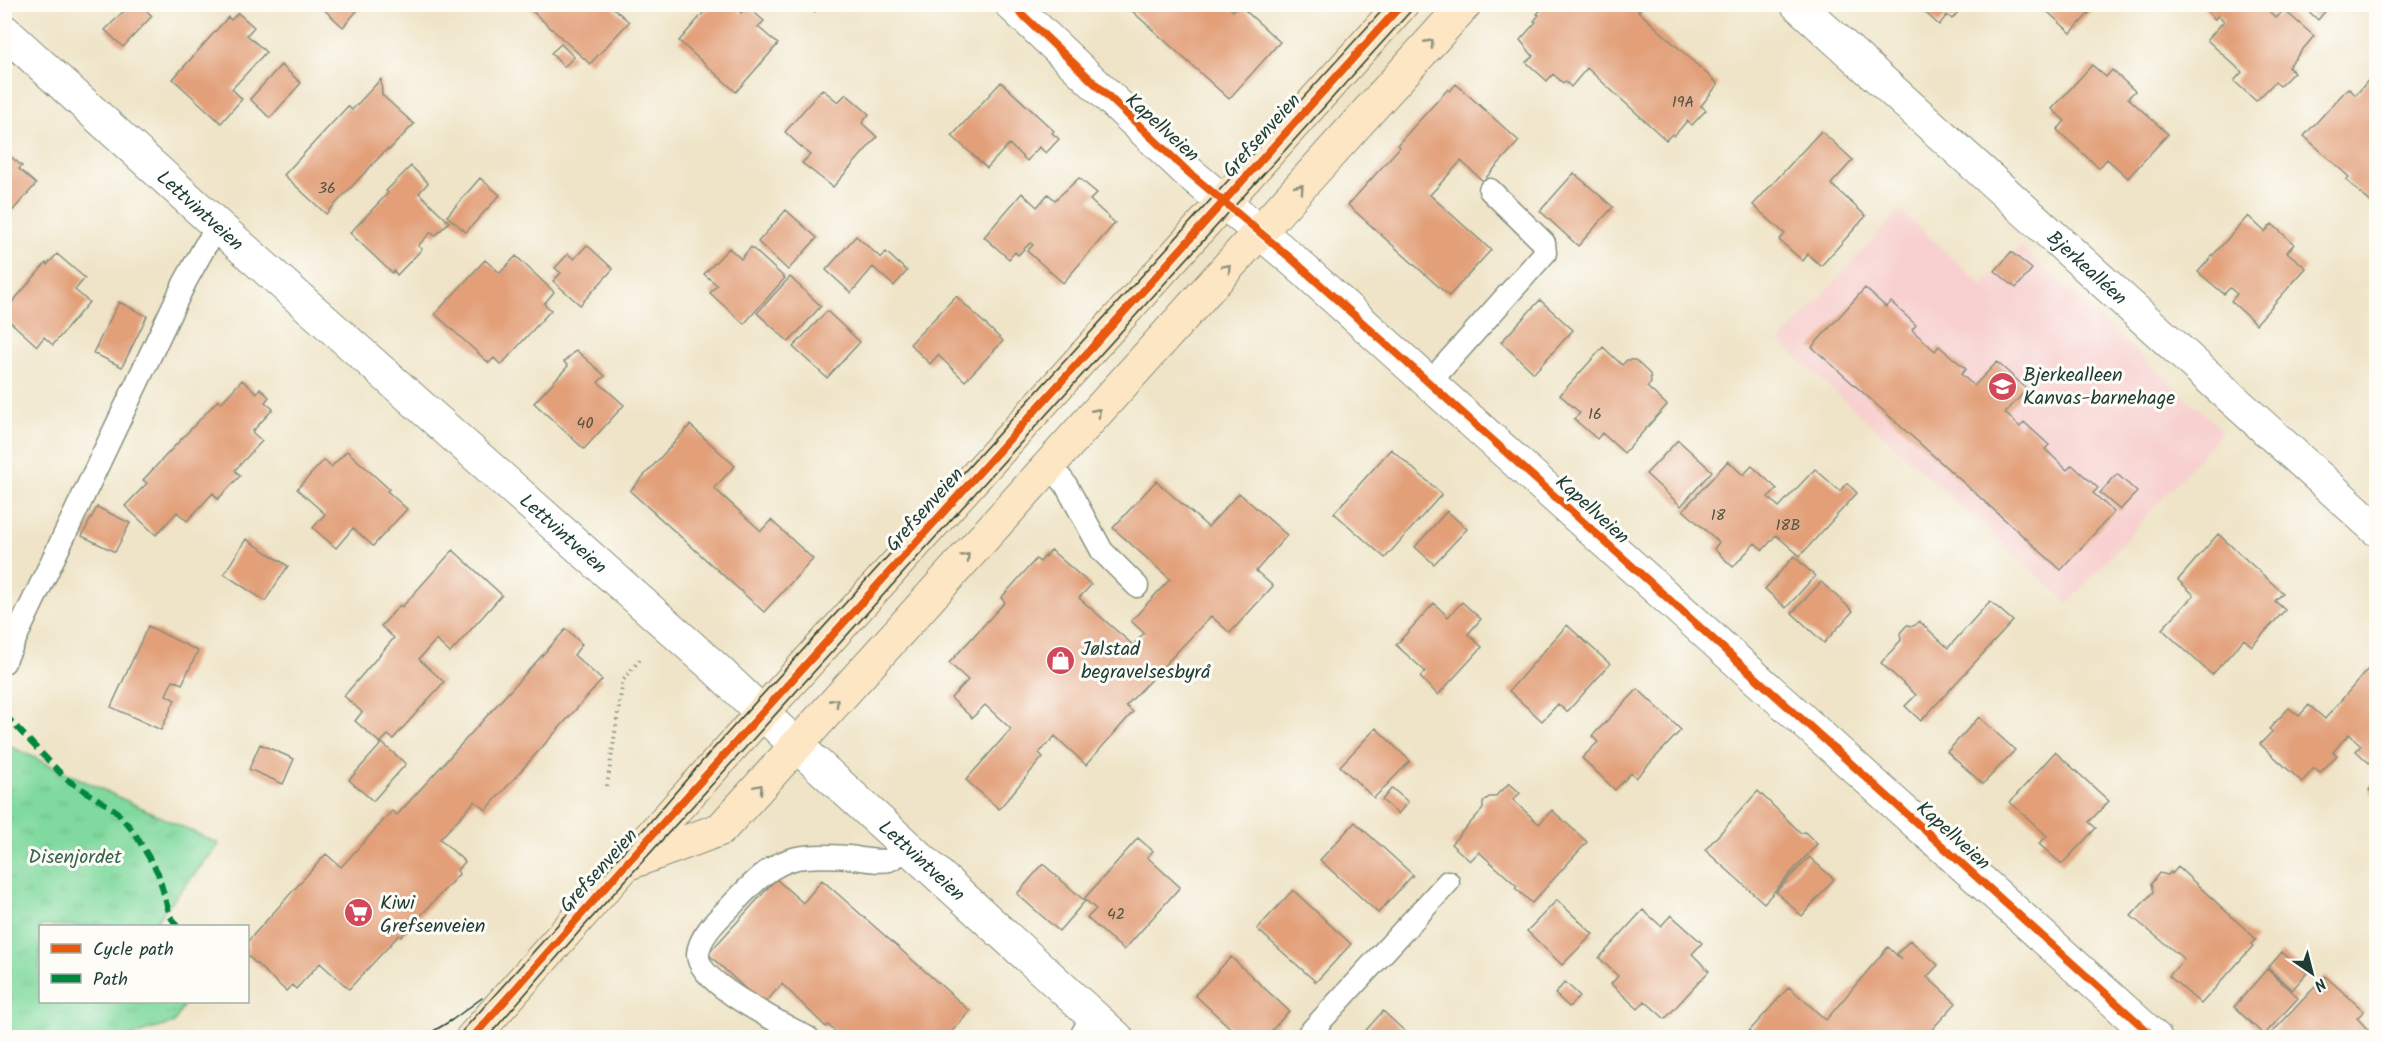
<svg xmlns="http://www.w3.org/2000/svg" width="2381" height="1042" viewBox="0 0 2381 1042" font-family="Kalam,sans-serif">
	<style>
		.built { fill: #f7d0cf }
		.park { fill: url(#park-tufts); stroke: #508b69; stroke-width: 1.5 }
		.building { fill: #e29f78 }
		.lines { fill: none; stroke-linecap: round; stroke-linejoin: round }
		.service-casing { stroke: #87907e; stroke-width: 25 }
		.minor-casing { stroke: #87907e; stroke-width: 35 }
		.tertiary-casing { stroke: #87907e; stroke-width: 35 }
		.secondary-casing { stroke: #87907e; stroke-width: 35 }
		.path { stroke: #87907e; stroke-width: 4; stroke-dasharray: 1.5 4.5; stroke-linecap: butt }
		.service { stroke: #fff; stroke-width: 22 }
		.minor { stroke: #fff; stroke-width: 33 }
		.tertiary { stroke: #fff; stroke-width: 33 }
		.secondary { stroke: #fce6c4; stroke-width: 33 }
		.tram { stroke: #1f3d34; stroke-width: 1.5 }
		.quiet { stroke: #00873e; stroke-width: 6; stroke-dasharray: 12 6; stroke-linecap: butt }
		.cycleway-casing { stroke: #fdfcf7; stroke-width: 11 }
		.cycleway { stroke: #e8590c; stroke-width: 8 }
		.oneway { stroke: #8e927c }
		.labels { text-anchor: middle; stroke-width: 6; stroke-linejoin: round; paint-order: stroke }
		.number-label { font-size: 16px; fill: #505645 }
		.street-label { font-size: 20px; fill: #1f3d34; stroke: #fdfcf7 }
		.poi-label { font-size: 20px; fill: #1f3d34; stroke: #fdfcf7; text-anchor: start }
		.park-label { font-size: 20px; fill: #37644e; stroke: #fdfcf7 }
	</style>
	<defs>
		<pattern id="park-tufts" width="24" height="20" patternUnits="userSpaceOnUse" patternTransform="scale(1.5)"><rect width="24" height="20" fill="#80d99e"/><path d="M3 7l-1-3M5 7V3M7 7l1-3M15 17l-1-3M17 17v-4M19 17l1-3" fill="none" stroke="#6ebb89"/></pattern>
	</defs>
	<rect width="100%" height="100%" fill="#fdfcf7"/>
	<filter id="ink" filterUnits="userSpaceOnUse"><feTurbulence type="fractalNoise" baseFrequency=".0167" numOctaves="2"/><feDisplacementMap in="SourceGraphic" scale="12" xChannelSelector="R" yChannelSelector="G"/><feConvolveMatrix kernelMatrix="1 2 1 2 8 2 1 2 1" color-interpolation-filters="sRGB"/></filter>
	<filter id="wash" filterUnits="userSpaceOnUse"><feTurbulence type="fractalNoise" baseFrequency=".008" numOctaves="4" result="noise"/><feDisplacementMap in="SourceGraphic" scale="24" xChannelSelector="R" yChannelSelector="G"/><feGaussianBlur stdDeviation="1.35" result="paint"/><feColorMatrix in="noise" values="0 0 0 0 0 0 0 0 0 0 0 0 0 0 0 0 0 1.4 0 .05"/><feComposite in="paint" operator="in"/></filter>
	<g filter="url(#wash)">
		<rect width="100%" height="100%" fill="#efe4c7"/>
		<path class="built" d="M1900 210 1983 286 2020 246 2223 431 2068 603 1780 342Z"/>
		<path class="park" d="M5 744 219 844 152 926H40V1002H185L174 1023 143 1032 133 1037H5Z"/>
		<g id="blocks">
			<path class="building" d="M318 4H363L343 27Z
				M535 4H609L629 22 590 64 530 9Z
				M711 4H732L741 13 747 6 764 21 758 27 778 44 736 92 679 41Z
				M805 4H821L814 12Z
				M1127 4H1226L1233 11 1239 5 1280 42 1229 99 1132 11 1133 10Z
				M1546 4H1634L1640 10 1638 11 1718 84 1701 106 1706 110 1692 125 1687 121 1674 136 1672 134 1666 140 1587 68 1571 87 1565 81 1563 83 1553 74 1547 81 1526 62 1533 56 1520 40 1536 22 1534 21 1539 15 1537 14Z
				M1916 4H1965L1952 19 1947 15 1939 25Z
				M2039 4H2097L2071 33Z
				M2200 4H2262L2276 18 2284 10 2314 36 2288 67 2294 72 2280 86 2275 82 2256 101 2234 81 2242 72 2207 40 2224 21 2218 15 2215 19Z
				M2301 4H2331L2318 20Z
				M130 5H141L152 16 123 47 105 30Z
				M238 13 254 27 247 35 266 52 232 89 242 99 221 123 173 79 228 17 231 20Z
				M561 44 574 57 564 67 551 53Z
				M281 65 301 83 270 118 250 99Z
				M2092 65 2106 77 2112 70 2135 91 2128 98 2168 134 2128 178 2107 159 2099 168 2057 130 2065 121 2052 109Z
				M2376 71V207L2346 180 2349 177 2304 136 2348 88 2356 95Z
				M381 79 382 95 414 124 389 150 387 149 326 214 284 175 348 106 352 110Z
				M1001 82 1054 131 1052 133 1059 139 1046 153 1039 147 1027 161 1009 144 987 168 952 136Z
				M1456 84 1519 141 1483 181 1461 161 1430 195 1491 250 1449 296 1348 205 1400 147 1398 144 1448 89 1450 91Z
				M822 89 838 102 846 94 869 114 862 123 877 137 833 187 802 163 810 155 785 132Z
				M1821 131 1853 160 1831 184 1866 216 1821 266 1808 254 1803 261 1779 240 1785 234 1753 205Z
				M4 151 22 166 19 169 36 184 7 217 4 215Z
				M411 166 428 183 419 193 449 222 435 236 431 232 418 246 422 249 397 275 394 271 392 273 350 233 388 193 386 191Z
				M1574 173 1613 207 1578 246 1540 211Z
				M480 178 500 195 466 232 447 216Z
				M1079 178 1097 193 1090 200 1115 223 1063 283 1027 251 1033 245 1030 243 1018 255 1015 252 1009 259 984 237 1022 193 1037 207 1048 194 1055 200Z
				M786 210 817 238 788 270 758 242Z
				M2248 216 2265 232 2272 224 2294 244 2287 252 2306 268 2256 324 2231 301 2237 294 2230 288 2224 294 2198 272Z
				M856 236 881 258 886 252 907 271 894 286 873 267 851 293 826 270Z
				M587 245 613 269 580 305 553 281 561 273 555 268 568 254 574 259Z
				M751 247 785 278 744 324 710 293 717 285 704 274 729 248 741 259Z
				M2011 252 2032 269 2016 288 1995 271Z
				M57 254 85 278 75 290 89 302 53 345 44 337 37 346 4 316 12 307 9 306 46 263 47 265Z
				M516 256 554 292 544 304 551 310 501 365 494 358 489 363 435 314 485 260 500 273Z
				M790 277 821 306 789 342 757 313Z
				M1865 288 1886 307 1891 302 1916 325 1912 330 1935 351 1939 346 1966 369 1961 374 1974 386 1997 362 2027 389 2005 413 2020 427 2024 422 2049 445 2045 449 2067 470 2072 465 2098 488 2093 493 2114 512 2061 570 1812 347Z
				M956 296 1003 341 965 381 938 355 930 364 910 344Z
				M1540 300 1573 330 1534 373 1501 342Z
				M119 302 147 316 122 367 93 353Z
				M827 311 860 342 827 378 793 347Z
				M1603 347 1622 365 1627 360H1635L1650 374 1651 383 1647 387 1667 405 1624 453 1602 433 1597 439 1574 419 1580 413 1560 395Z
				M576 350 605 376 598 382 624 405 584 449 534 403 568 366 564 362Z
				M242 380 257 393 260 388 269 397 265 402 273 409 252 432 262 441 235 470 240 476 218 499 213 493 187 521 177 512 156 535 125 506 147 483 143 480 218 400 221 403Z
				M690 425 735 466 714 488 761 531 771 520 813 559 764 612 630 491Z
				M1678 440 1712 471 1681 506 1646 474Z
				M1391 449 1442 494 1385 558 1334 513Z
				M347 451 389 489 387 491 407 509 373 546 353 528 336 548 313 528 325 514 297 489 324 460 331 467Z
				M1728 461 1743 475 1752 466 1777 489 1768 497 1779 507 1815 469 1840 491 1847 483 1857 493 1800 556 1776 535 1763 550 1755 543 1733 567 1714 549 1719 542 1683 510Z
				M2117 474 2137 492 2120 510 2100 493Z
				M1156 481 1208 527 1239 493 1287 535 1256 571 1273 586 1230 633 1211 616 1126 706 1133 712 1086 765 1055 736 1039 753 1043 757 999 809 966 780 1011 729 985 705 972 718 951 698 968 680 949 663 1005 602 1001 598 1036 559 1040 562 1051 550 1091 585 1079 598 1133 645 1144 633 1131 621 1170 579 1113 528Z
				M97 507 130 523 115 552 82 536Z
				M1447 511 1467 529 1434 564 1415 547Z
				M2218 534 2283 593 2275 601 2285 610 2252 646 2244 639 2212 675 2162 629 2194 595 2178 580Z
				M246 539 288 566 265 601 224 574Z
				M453 550 502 595 450 653 436 640 419 659 444 682 393 739 388 735 380 743 355 721 362 712 344 696 394 638 381 626 400 605 402 607Z
				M1794 556 1815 576 1786 608 1765 589Z
				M1821 582 1853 611 1824 643 1792 613Z
				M1990 601 2013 621 1921 721 1905 706 1916 695 1881 663 1901 640 1900 633 1907 625 1914 626 1919 621 1948 648Z
				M1462 602 1481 619 1468 634 1482 647 1438 695 1420 677 1425 671 1396 645 1434 603 1448 617Z
				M1567 625 1610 664 1567 712 1558 704 1542 721 1509 691Z
				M148 626 198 651 182 684 173 680 166 695 175 700 161 730 111 707Z
				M566 629 582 644 574 655 602 680 486 810 475 801 440 839 465 862 457 870 459 874 401 937 399 935 349 989 320 963 296 989 292 985 286 991 248 956V941L326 854 341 867 392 811 397 815Z
				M2368 669 2376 676V759L2374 757 2369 763 2356 751 2361 745 2349 734 2333 752 2337 755 2320 773 2314 768 2302 782 2260 744 2272 732 2269 729 2289 708 2299 716 2309 705 2325 719Z
				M1638 689 1681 730 1636 778 1631 773 1615 790 1582 758 1598 742 1592 736Z
				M1979 717 2015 750 1983 784 1947 752Z
				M1376 728 1410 761 1374 798 1340 766Z
				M382 743 406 764 373 801 349 780Z
				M260 744 294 759 283 784 249 769Z
				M2055 752 2109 801 2089 822 2096 828 2062 864 2039 844 2047 836 2010 802Z
				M2376 781V797L2369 790Z
				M1509 783 1520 793 1513 800 1539 824 1552 810 1587 842 1532 903 1515 888 1517 886 1479 852 1470 861 1451 844 1483 809V802L1489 797H1495L1501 790 1502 791Z
				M1392 788 1408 802 1398 814 1382 800Z
				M1758 791 1801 833 1805 832 1817 844 1764 903 1705 850Z
				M1355 822 1413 875 1378 913 1320 860Z
				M1138 838 1153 851 1147 857 1180 887 1124 950 1087 918 1096 909 1084 899Z
				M1809 857 1834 879 1802 916 1776 892Z
				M1043 864 1085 901 1059 931 1017 894Z
				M2178 867 2256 939 2251 944 2253 946 2201 1004 2169 976 2184 959 2131 916 2153 892 2151 884 2159 873 2168 875 2171 872 2172 874Z
				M776 879 803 903 822 880 970 1011 946 1038H842L828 1025 826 1027 782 984 763 1005 708 954Z
				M1293 890 1351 944 1316 982 1257 929Z
				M1557 900 1593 934 1562 965 1527 931Z
				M1643 910 1661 926 1671 915 1702 943 1692 954 1709 971 1665 1019 1645 1001 1638 1009 1611 984 1618 976 1599 958Z
				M1910 940 1938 965 1927 977 1956 1003 1924 1038H1743L1789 987 1826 1020 1888 947 1902 960 1897 954Z
				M2282 952 2307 973 2292 990 2268 968Z
				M1231 957 1289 1011 1265 1038H1241L1195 995Z
				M2267 969 2298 998 2264 1035 2234 1007Z
				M2325 976 2364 1011 2357 1018 2376 1038H2270L2269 1036Z
				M1565 982 1580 996 1569 1007 1555 994Z
				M1383 1011 1412 1038H1359Z"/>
		</g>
	</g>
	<g filter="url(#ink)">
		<use href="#blocks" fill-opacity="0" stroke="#87907e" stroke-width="1.5"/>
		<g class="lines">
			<defs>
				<path id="service" d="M1429 383 1545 253 1544 243 1490 190
					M1050 464 1066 485 1102 551 1137 586
					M4 662 185 282 205 246 219 227
					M808 1038C785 1025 696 983 698 954 699 936 719 918 731 906 750 886 769 864 797 858 814 855 831 856 848 857 859 858 877 863 889 860 895 858 902 852 908 848
					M1080 1038 1093 1015
					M1305 1038 1448 882"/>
				<g id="minor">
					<path d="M1011 4 1187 171 1294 261 2155 1038"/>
					<path id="s1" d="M1797 4 2376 529"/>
					<path id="s2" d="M796 745 1117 1038"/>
				</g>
				<g id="tertiary">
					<path id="s3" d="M4 31 219 227 714 667 796 745"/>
				</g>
				<path id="secondary" d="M629 863 721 829 1465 4
					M472 1038 625 865 1402 4"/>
			</defs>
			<use href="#service" class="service-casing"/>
			<use href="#minor" class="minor-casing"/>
			<use href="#tertiary" class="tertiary-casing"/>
			<use href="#secondary" class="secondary-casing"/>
			<path class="path" d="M607 786 623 680 642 657"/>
			<use href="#service" class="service"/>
			<use href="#minor" class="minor"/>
			<use href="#tertiary" class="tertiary"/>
			<use href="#secondary" class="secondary"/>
			<path class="tram" d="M422 1038 452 1020 482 998
				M456 1038 649 823 705 758 1388 4
				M487 1038 578 933 1417 4"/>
			<path class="quiet" d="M4 714 66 779 115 810 134 832 158 873 170 916 177 926"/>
			<defs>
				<path id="cycleway" d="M1011 4 1187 171 1294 261 2155 1038
					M472 1038 625 865 1402 4"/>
			</defs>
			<use href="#cycleway" class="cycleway-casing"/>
			<use href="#cycleway" class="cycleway"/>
		</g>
		<defs><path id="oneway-chevron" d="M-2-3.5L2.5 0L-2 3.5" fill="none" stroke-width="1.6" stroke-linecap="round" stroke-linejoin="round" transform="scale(1.5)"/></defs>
		<g class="oneway">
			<use href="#oneway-chevron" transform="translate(1430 43) rotate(-48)"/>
			<use href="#oneway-chevron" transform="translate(1300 188) rotate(-48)"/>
			<use href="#oneway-chevron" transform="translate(1227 268) rotate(-47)"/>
			<use href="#oneway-chevron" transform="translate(1097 412) rotate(-48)"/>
			<use href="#oneway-chevron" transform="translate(966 557) rotate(-48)"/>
			<use href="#oneway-chevron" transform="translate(835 702) rotate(-48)"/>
			<use href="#oneway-chevron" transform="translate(759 788) rotate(-49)"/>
		</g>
	</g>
	<defs>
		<symbol id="school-disc" viewBox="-11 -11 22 22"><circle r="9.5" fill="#d1495b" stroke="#fdfcf7"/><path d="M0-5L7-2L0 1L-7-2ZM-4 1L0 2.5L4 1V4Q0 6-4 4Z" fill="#fff"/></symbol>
		<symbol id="shop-disc" viewBox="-11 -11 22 22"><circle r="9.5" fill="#d1495b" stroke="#fdfcf7"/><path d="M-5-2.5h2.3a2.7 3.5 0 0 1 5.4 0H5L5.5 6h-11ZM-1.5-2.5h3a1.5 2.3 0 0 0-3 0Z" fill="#fff"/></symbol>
		<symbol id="supermarket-disc" viewBox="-11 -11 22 22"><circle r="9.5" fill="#d1495b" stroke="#fdfcf7"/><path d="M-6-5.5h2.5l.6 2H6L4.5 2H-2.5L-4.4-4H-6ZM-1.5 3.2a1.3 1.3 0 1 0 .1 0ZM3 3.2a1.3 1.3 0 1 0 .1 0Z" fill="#fff"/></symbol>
	</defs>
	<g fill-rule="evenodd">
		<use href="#school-disc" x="1986" y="370" width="33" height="33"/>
		<use href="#shop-disc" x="1044" y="644" width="33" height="33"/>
		<use href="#supermarket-disc" x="342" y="896" width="33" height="33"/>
	</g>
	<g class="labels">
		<g class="number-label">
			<text x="1683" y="107">19A</text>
			<text x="327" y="193">36</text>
			<text x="1595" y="419">16</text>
			<text x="585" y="428">40</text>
			<text x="1718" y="520">18</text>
			<text x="1788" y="530">18B</text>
			<text x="1116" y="919">42</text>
		</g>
		<g class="street-label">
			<text transform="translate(1163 127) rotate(42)" y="7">Kapellveien</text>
			<text transform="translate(1261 135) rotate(-48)" y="7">Grefsenveien</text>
			<text dy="7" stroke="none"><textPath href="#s3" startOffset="266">Lettvintveien</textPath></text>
			<text dy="7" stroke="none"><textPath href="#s1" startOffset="392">Bjerkealléen</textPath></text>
			<text transform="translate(924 509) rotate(-48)" y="7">Grefsenveien</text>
			<text transform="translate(1593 509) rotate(42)" y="7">Kapellveien</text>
			<text dy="7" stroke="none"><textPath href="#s3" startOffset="752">Lettvintveien</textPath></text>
			<text transform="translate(1954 835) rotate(42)" y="7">Kapellveien</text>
			<text dy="7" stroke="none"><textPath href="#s2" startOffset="171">Lettvintveien</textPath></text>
			<text transform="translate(598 870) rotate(-48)" y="7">Grefsenveien</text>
		</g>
		<g class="poi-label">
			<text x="2023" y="381">Bjerkealleen<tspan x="2023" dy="23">Kanvas-barnehage</tspan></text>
			<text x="1081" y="655">Jølstad<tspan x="1081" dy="23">begravelsesbyrå</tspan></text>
			<text x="380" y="909">Kiwi<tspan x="380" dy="23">Grefsenveien</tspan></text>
		</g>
		<g class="park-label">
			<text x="75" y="863">Disenjordet</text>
		</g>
	</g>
	<rect width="2381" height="1042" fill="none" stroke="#fdfcf7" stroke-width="24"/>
	<rect x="39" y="925" width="210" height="78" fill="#fdfcf7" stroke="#a4b0a9" stroke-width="1.5"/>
	<rect x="51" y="944" width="30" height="9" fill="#e8590c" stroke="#a4b0a9" stroke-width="1.5"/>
	<text x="93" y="955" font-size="18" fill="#1f3d34">Cycle path</text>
	<rect x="51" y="974" width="30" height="9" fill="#00873e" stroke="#a4b0a9" stroke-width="1.5"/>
	<text x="93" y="985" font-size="18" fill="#1f3d34">Path</text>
	<g transform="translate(2312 973) rotate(145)" stroke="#fdfcf7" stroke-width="4.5" paint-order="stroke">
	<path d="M0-4.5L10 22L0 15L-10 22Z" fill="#1f3d34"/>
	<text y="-9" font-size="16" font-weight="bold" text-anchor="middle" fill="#1f3d34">N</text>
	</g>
</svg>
